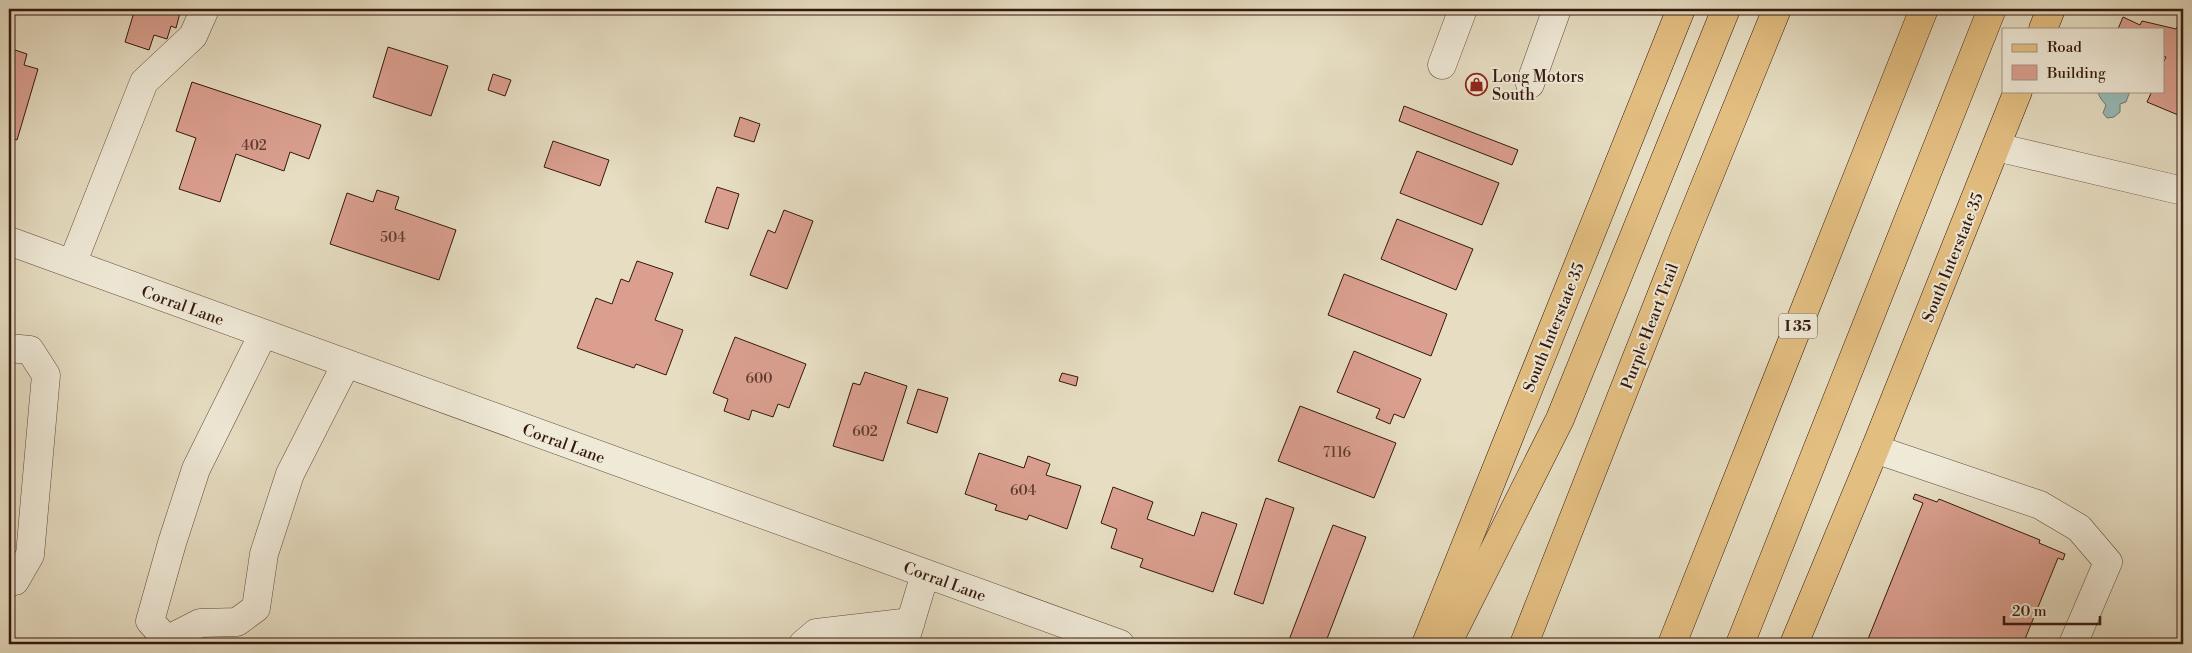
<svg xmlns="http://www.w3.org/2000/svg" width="2192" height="653" viewBox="0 0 2192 653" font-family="'Libre Bodoni',serif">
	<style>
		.water { fill: #97bbb8; stroke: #707a74 }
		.building { fill: #da9f8f; stroke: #35180d }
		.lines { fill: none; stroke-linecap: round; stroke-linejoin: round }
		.minor-casing { stroke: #61493a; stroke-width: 29 }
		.major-casing { stroke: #35180d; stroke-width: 29 }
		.highway-casing { stroke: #35180d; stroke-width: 29 }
		.minor { stroke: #efe9d7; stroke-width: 28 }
		.major { stroke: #e3be81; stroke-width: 28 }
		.highway { stroke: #e3be81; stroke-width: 28 }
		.labels { text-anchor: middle; stroke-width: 4; stroke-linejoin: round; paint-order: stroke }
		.number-label { font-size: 14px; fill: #5e3a2e }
		.shield { fill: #efe9d7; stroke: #6d574a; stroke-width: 1 }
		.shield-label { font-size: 15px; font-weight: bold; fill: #35180d }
		.poi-label { font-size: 16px; fill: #35180d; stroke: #efe9d7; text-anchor: start }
		.street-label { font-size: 16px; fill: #35180d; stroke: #efe9d7 }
	</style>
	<rect width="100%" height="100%" fill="#e6ddc2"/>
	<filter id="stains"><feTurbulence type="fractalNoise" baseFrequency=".004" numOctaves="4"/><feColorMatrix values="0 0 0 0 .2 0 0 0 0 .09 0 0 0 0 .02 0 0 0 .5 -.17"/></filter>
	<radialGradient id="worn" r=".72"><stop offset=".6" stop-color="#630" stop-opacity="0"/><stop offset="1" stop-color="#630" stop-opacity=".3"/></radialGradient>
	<path class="water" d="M2097 91H2130L2126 102 2120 104V112L2114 117 2107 118 2103 113 2106 105 2101 99Z"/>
	<path class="building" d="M135 9H181L176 28 171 26 167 39 154 35 149 50 125 42Z
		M2123 17 2140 25 2142 21 2176 29 2180 22 2183 23V117L2147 102 2152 91H2163V63L2166 57 2163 56V29H2118Z
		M388 47 448 66 431 116 373 97Z
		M9 48 27 54 24 65 38 69 17 140 9 137Z
		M493 74 511 80 505 96 488 90Z
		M192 82 321 125 309 159 290 152 284 171 236 154 220 202 179 189 196 138 176 131Z
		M1404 106 1518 150 1512 165 1399 121Z
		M740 117 760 124 754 142 734 136Z
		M553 141 609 160 600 186 544 167Z
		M1417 151 1499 183 1482 225 1400 193Z
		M717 187 739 194 728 229 705 222Z
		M377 190 399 197 395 209 456 230 439 280 330 244 347 193 373 202Z
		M784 210 813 221 787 289 750 275 768 230 775 233Z
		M1397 219 1473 249 1456 290 1381 259Z
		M637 261 673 273 655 320 683 330 666 375 636 364 634 368 577 348 596 298 612 304 621 279 629 282Z
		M1344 274 1447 314 1431 356 1328 315Z
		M735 337 806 364 789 408 778 404 773 417 752 410 749 420 724 411 728 399 713 393Z
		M1354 351 1421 379 1404 418 1394 414 1390 424 1376 418 1380 409 1337 392Z
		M865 372 907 386 883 461 833 446 853 383 860 385Z
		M1062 373 1078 377 1076 386 1059 381Z
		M918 389 948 398 937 433 907 423Z
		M1300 406 1396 443 1374 498 1278 461Z
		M979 453 1024 468 1028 456 1050 464 1046 475 1081 486 1067 529 1029 515 1027 520 995 510 997 505 965 494Z
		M1113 487 1153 502 1147 519 1194 536 1202 512 1237 524 1213 592 1140 567 1143 559 1111 548 1117 529 1101 523Z
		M1915 494 1937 502 1939 499 2040 540 2039 543 2065 554 2063 560 2058 558 2023 644H1866L1923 503 1913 499Z
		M1266 498 1294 508 1263 604 1234 594Z
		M1333 525 1366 537 1325 644H1300L1289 640Z"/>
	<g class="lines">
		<defs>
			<path id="minor" d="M1442 65 1463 9
				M1530 84 1557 9
				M1996 147 2183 191
				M9 241 1120 644
				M72 264 144 82 193 36 205 9
				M9 348 30 350 46 375 30 555 15 581 9 582
				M1875 449 2040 505 2079 528 2108 562 2073 644
				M167 640 200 623 237 622 256 608 264 554 290 474 346 364
				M163 644 167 640 150 621 172 543 196 469 263 334
				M803 644 816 633 911 622
				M904 644 925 574"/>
			<path id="major" d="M2043 29 2051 9
				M1426 644 1681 9
				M1794 644 1875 449 2018 91"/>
			<path id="highway" d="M1447 644 1560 419 1726 9
				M1524 644 1685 235 1777 9
				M1672 644 1924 9
				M1740 644 1992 9"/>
		</defs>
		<use href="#minor" class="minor-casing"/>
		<use href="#major" class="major-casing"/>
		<use href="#highway" class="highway-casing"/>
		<use href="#minor" class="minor"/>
		<use href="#major" class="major"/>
		<use href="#highway" class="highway"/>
	</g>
	<defs>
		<symbol id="shop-ring" viewBox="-11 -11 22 22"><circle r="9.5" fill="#efe9d7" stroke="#8f2418" stroke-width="1.5"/><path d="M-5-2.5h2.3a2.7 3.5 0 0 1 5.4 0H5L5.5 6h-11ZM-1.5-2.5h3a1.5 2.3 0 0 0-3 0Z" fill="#8f2418"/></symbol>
	</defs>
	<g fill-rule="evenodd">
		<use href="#shop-ring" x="1464" y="72" width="25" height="25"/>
	</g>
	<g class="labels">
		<g class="number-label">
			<text x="254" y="150">402</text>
			<text x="393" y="242">504</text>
			<text x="759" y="383">600</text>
			<text x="865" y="436">602</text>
			<text x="1337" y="457">7116</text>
			<text x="1023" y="495">604</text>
		</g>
		<rect class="shield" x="1779" y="313.5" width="38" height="25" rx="4"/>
		<g class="shield-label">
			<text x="1798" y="331">I 35</text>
		</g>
		<g class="poi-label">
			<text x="1492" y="82">Long Motors<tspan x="1492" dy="18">South</tspan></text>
		</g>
		<g class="street-label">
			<text transform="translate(1952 257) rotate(-68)" y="6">South Interstate 35</text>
			<text transform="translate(183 305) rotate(20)" y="6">Corral Lane</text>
			<text transform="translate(1649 326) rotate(-69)" y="6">Purple Heart Trail</text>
			<text transform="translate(1553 327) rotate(-68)" y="6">South Interstate 35</text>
			<text transform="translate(564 443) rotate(20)" y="6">Corral Lane</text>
			<text transform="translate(945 581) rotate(20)" y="6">Corral Lane</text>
		</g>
	</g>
	<rect width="2192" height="653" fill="none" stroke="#e6ddc2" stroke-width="30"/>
	<rect x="10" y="10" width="2172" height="633" fill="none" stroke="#35180d" stroke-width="2.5"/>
	<rect x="15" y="15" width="2162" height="623" fill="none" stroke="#35180d"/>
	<rect x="2002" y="28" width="162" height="65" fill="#efe9d7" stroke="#a59586"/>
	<rect x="2012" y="44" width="25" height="8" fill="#e3be81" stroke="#a59586"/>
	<text x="2047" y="52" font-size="15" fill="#35180d">Road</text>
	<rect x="2012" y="65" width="25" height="15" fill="#da9f8f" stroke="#a59586"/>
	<text x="2047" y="78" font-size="15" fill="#35180d">Building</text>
	<path d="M2004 616v8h96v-8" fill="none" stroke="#35180d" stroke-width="2.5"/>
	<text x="2012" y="616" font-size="15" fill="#35180d" stroke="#efe9d7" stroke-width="4" paint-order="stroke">20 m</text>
	<rect width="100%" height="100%" filter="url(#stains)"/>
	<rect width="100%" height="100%" fill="url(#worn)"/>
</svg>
